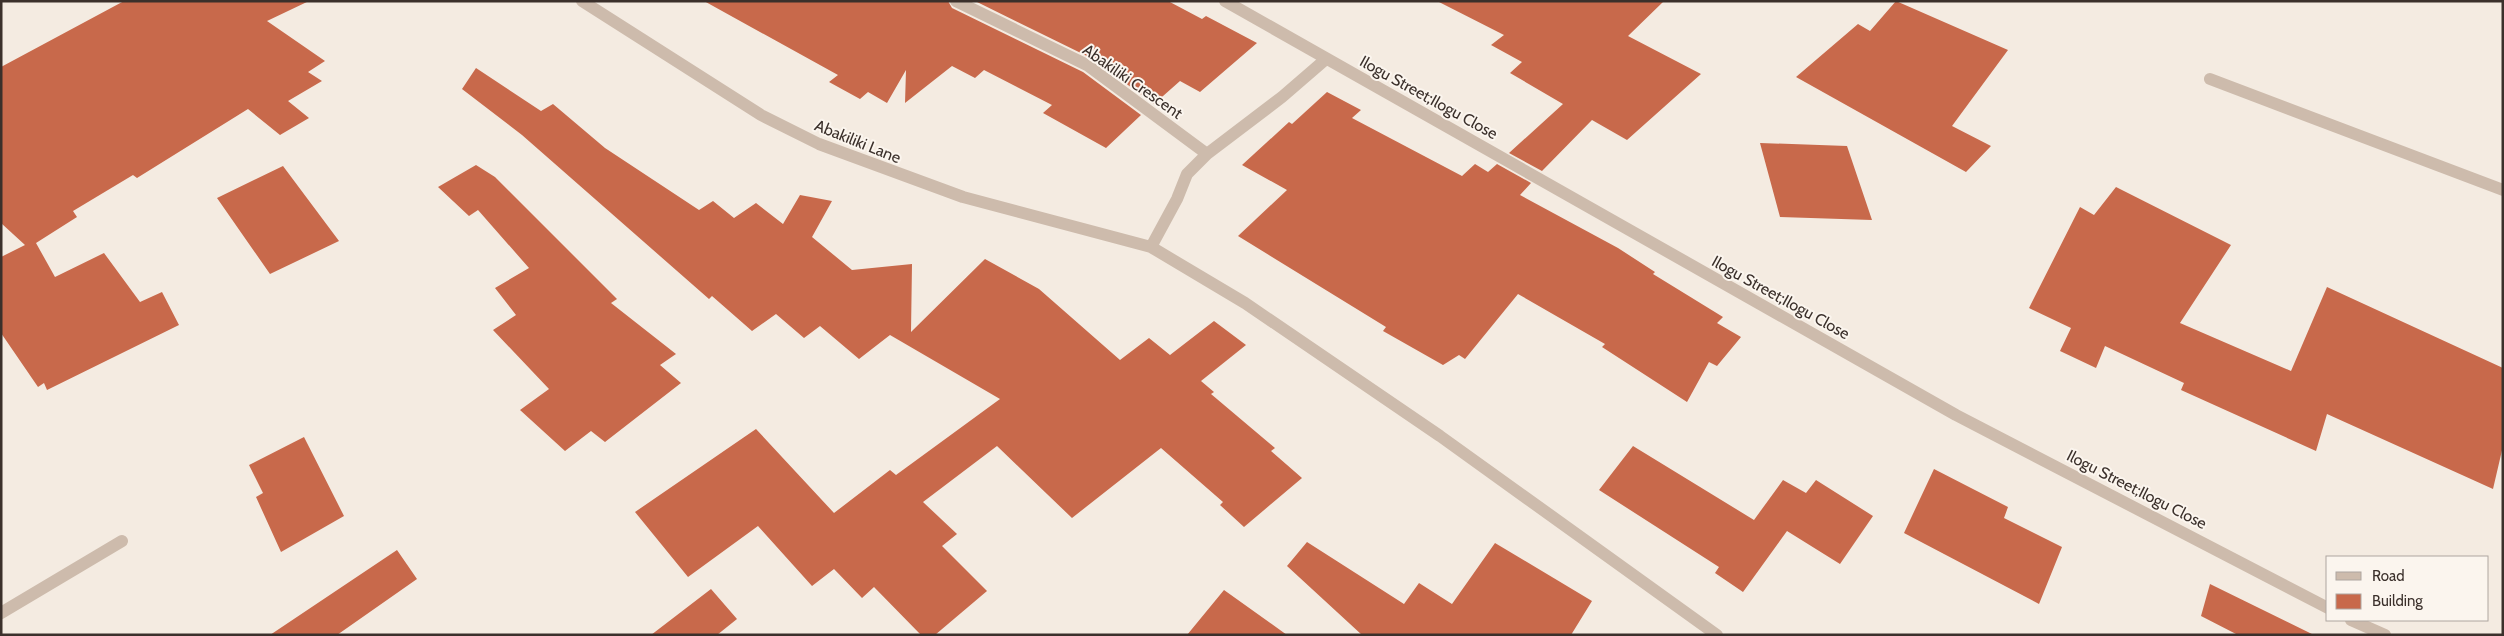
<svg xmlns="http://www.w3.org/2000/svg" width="2504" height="636" viewBox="0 0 2504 636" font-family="Cabin,sans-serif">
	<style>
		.building { fill: #c8694b }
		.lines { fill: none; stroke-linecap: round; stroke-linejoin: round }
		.minor { stroke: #cdbbac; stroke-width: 12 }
		.labels { text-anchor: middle; stroke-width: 4; stroke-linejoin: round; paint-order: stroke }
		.street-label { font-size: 16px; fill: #3b302b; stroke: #fbf5ee }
	</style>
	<rect width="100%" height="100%" fill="#f4ebe1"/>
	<path class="building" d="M124 1H309L267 21 325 61 308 72 322 81 288 101 309 118 280 135 248 109 137 178 133 175 73 211 77 217 36 243 55 277 104 253 140 302 162 292 179 325 47 390 44 383 38 387 1 333V257L25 245 1 223V67Z
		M704 1H948L952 8 1083 72 1141 115 1106 148 1043 113 1052 105 984 70 975 78 952 66 905 103 906 70 887 103 868 92 860 99 829 82 838 75Z
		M975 1H1168L1202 19 1206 16 1257 43 1200 92 1180 81 1154 104 1091 58Z
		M1437 1H1664L1628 36 1701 74 1627 140 1592 120 1542 171 1509 153 1563 104 1510 73 1522 62 1491 45 1504 35Z
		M1896 1 2008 50 1952 126 1991 146 1966 172 1796 77 1858 24 1870 31Z
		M476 68 541 111 553 104 605 148 699 210 713 201 734 218 756 203 783 224 800 195 832 201 812 237 852 270 912 264 911 332 985 259 1039 289 1120 360 1149 338 1170 355 1214 321 1246 345 1201 381 1214 392 1211 394 1275 448 1271 451 1302 478 1244 527 1220 505 1223 502 1161 448 1072 518 997 446 923 502 957 534 942 546 987 591 935 635H921L874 587 862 598 834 569 812 586 758 526 688 577 635 512 756 429 834 513 890 470 896 475 1000 399 890 335 859 359 820 326 804 338 776 314 752 331 712 296 709 299 522 135 462 89Z
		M1327 92 1361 110 1352 118 1462 176 1475 164 1488 172 1497 164 1531 183 1520 195 1618 248 1655 272 1653 274 1723 317 1717 323 1741 337 1717 366 1709 362 1687 402 1602 347 1605 344 1518 294 1465 359 1459 355 1443 365 1383 331 1386 327 1238 236 1287 190 1242 165 1289 122 1292 124Z
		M1760 143 1847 146 1872 220 1780 217Z
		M476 165 495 177 617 299 611 303 676 354 660 365 681 383 605 442 591 431 565 451 520 410 549 389 493 330 516 315 495 288 529 268 478 210 469 216 438 187Z
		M283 166 339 241 270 274 217 198Z
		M2116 187 2231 245 2180 323 2291 371 2327 287 2503 368V446L2493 489 2327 414 2316 451 2181 390 2184 383 2105 346 2096 368 2060 351 2071 328 2029 308 2080 207 2094 215Z
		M304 437 344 516 281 552 256 497 263 493 249 465Z
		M1633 446 1754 520 1783 480 1806 493 1816 480 1873 516 1840 564 1787 531 1743 592 1715 573 1719 567 1599 490Z
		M1934 469 2008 507 2004 518 2062 547 2039 604 1904 533Z
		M1307 542 1404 604 1419 583 1452 604 1495 543 1592 601 1571 635H1362L1287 566Z
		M397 550 417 579 337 635H270Z
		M2210 584 2314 635H2238L2201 616Z
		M711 589 737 619 717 635H651Z
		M1224 590 1287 635H1187Z"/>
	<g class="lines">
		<path class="minor" d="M582 1 761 115 819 144 963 197 1151 247 1245 303 1440 436 1717 635
			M956 1 1087 65 1207 154
			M1225 1 1956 415 2328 608
			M2210 79 2503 190
			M1151 247 1177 199 1187 174 1207 154 1282 97 1326 59
			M1 613 122 541
			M2351 620 2385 635"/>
	</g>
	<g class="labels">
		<g class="street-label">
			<text transform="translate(1133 81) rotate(35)" y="6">Abakiliki Crescent</text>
			<text transform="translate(1429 97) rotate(29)" y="6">Ilogu Street;Ilogu Close</text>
			<text transform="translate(858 141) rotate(22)" y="6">Abakiliki Lane</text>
			<text transform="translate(1781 297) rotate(29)" y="6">Ilogu Street;Ilogu Close</text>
			<text transform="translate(2137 489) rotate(27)" y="6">Ilogu Street;Ilogu Close</text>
		</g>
	</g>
	<rect width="2504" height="636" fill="none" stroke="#3b302b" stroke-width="5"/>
	<rect x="2326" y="556" width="162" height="65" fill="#fbf5ee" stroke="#aea6a0"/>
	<rect x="2336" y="572" width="25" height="8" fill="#cdbbac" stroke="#aea6a0"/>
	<text x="2372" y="581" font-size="15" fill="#3b302b">Road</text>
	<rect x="2336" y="594" width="25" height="15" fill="#c8694b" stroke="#aea6a0"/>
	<text x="2372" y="606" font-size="15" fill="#3b302b">Building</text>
</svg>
